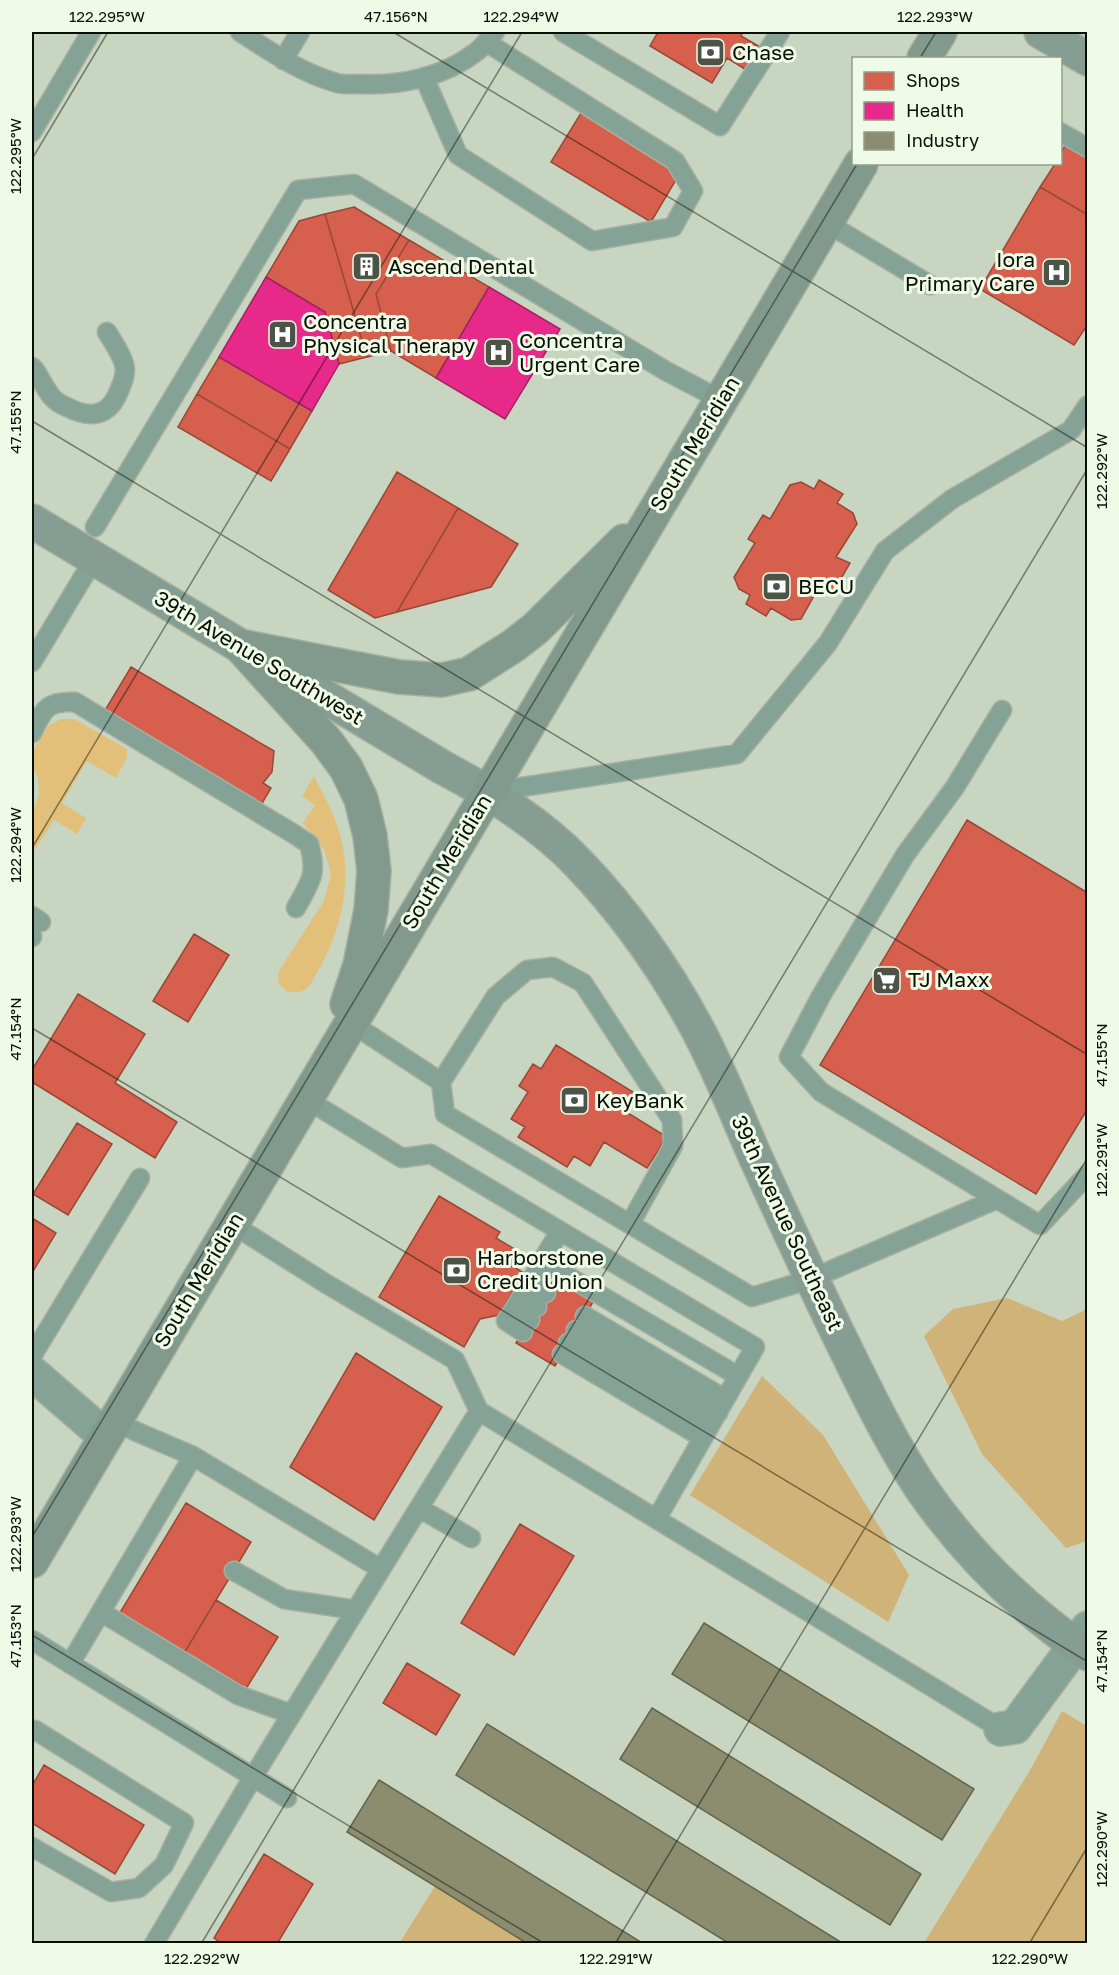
<svg xmlns="http://www.w3.org/2000/svg" width="1119" height="1975" viewBox="0 0 1119 1975" font-family="'Golos Text',sans-serif">
	<style>
		.green { fill: #e2c07a }
		.forest { fill: #d0b378 }
		.shops { fill: #d6604d; stroke: #984837; stroke-width: 1.5 }
		.health { fill: #e7298a; stroke: #a42162; stroke-width: 1.5 }
		.industry { fill: #8c8c6e; stroke: #64664e; stroke-width: 1.5 }
		.lines { fill: none; stroke-linecap: round; stroke-linejoin: round }
		.service-casing { stroke: #a6b0a0; stroke-width: 21 }
		.minor-casing { stroke: #a6b0a0; stroke-width: 36 }
		.secondary-casing { stroke: #a6b0a0; stroke-width: 36 }
		.primary-casing { stroke: #a6b0a0; stroke-width: 36 }
		.service { stroke: #85a297; stroke-width: 18 }
		.minor { stroke: #85a297; stroke-width: 33 }
		.secondary { stroke: #859d92; stroke-width: 33 }
		.primary { stroke: #82998d; stroke-width: 33 }
		.ticks { fill: none; stroke: #080f04; stroke-width: 1.5; stroke-opacity: 0.45 }
		.labels { text-anchor: middle; stroke-width: 6; stroke-linejoin: round; paint-order: stroke }
		.poi-label { font-size: 21px; fill: #080f04; stroke: #effae7; text-anchor: start }
		.street-label { font-size: 21px; fill: #080f04; stroke: #effae7 }
		.neatline { fill: none; stroke: #080f04; stroke-width: 2 }
		.ticks-label { font-size: 15px; text-anchor: middle; fill: #080f04 }
	</style>
	<rect width="100%" height="100%" fill="#c8d5c0"/>
	<path class="green" d="M61 719H74L127 749V758L116 778 87 761 62 803 86 818 77 834 54 820 32 854V815L39 794 38 778 32 767V752L48 726Z
		M314 776C325 797 337 819 342 843 352 886 339 935 318 971 314 977 310 987 305 990 300 993 293 992 287 992L278 982 279 971 324 901 331 874 324 849 303 823 315 805 302 796Z"/>
	<path class="forest" d="M1007 1298 1062 1321 1087 1309V1541L1066 1548 982 1454 924 1336 953 1309Z
		M762 1376 823 1435 909 1575 888 1622 690 1495Z
		M1062 1711 1087 1726V1943H924L1032 1767Z
		M435 1886 529 1943 399 1944Z"/>
	<path class="shops" d="M658 32H743L741 36 762 48 748 71 727 58 712 83 650 46Z
		M581 113 680 173 651 222 551 162Z
		M1068 141 1088 152V215L1040 187 1055 164H1060V154Z
		M1040 187 1088 215V324L1074 345 980 289Z
		M354 207 409 240 376 294 391 351 367 357 325 214Z
		M325 214 367 357 339 364 325 312 266 277 299 221Z
		M409 240 489 287 436 378 391 351 376 294Z
		M219 357 312 411 290 449 197 394Z
		M197 394 290 449 271 481 178 427Z
		M397 472 458 508 397 612 375 618 328 590Z
		M819 480 843 494 837 503 853 513 857 524 836 557 850 563 833 592 819 587 801 619 791 620 771 608 766 616 746 604 750 595 739 589 734 577 755 543 748 539 763 515 770 519 790 485 801 482 814 489Z
		M458 508 518 544 491 587 397 612Z
		M131 667 274 751 272 772 263 783 271 788 261 805 104 712Z
		M967 820 1088 893V1108L1036 1194 820 1065Z
		M194 934 229 955 188 1022 153 1001Z
		M78 994 145 1034 115 1083 177 1122 155 1158 32 1082V1070Z
		M556 1045 633 1092 623 1110 667 1137 647 1168 604 1142 590 1166 574 1156 567 1167 518 1137 525 1127 511 1119 528 1092 519 1086 533 1064 541 1069Z
		M77 1123 112 1144 68 1215 33 1194Z
		M439 1196 500 1232 496 1238 521 1253 512 1266 524 1273 499 1315 480 1319 464 1347 379 1297Z
		M32 1218 56 1233 32 1273Z
		M557 1274 596 1297 555 1366 516 1343Z
		M356 1353 442 1407 374 1520 290 1467Z
		M186 1503 251 1542 183 1655 118 1616Z
		M520 1524 574 1556 514 1655 461 1623Z
		M216 1600 278 1637 244 1692 183 1655Z
		M407 1663 460 1695 436 1735 383 1703Z
		M44 1765 144 1825 115 1874 32 1823V1786Z
		M264 1854 313 1884 277 1944H222L214 1938Z"/>
	<path class="health" d="M266 277 325 312 339 364 312 411 219 357Z
		M489 287 560 329 505 419 436 378Z"/>
	<path class="industry" d="M704 1623 974 1789 942 1840 672 1674Z
		M652 1708 921 1874 890 1925 620 1759Z
		M487 1724 844 1944H730L456 1775Z
		M379 1780 644 1944H528L435 1886 347 1832Z"/>
	<g class="lines">
		<defs>
			<path id="service" d="M240 32C271 52 301 73 337 83 344 85 352 84 360 84 400 86 444 77 476 52 483 47 489 38 495 32
				M563 32 720 126 780 32
				M283 60 300 32
				M424 77 458 155 592 241 673 227 693 191 675 161 486 42
				M32 132 91 32
				M1060 132 1088 148
				M827 223 930 285
				M32 367 35 370C41 379 45 389 52 397 56 402 62 405 67 407 90 419 109 417 119 391 122 384 127 373 124 364 121 353 113 342 107 332
				M95 527 298 190 354 184 666 371 721 400
				M32 662 94 559
				M1002 710 955 787 905 855 821 996 789 1057 821 1092 1040 1225 1088 1174
				M32 733C44 709 46 701 75 702L294 834 309 844C318 875 310 882 296 908
				M489 792 737 754 828 643 885 551 952 499 1071 430 1088 405
				M32 916 41 922
				M32 936V937
				M351 1023 441 1082 445 1114 752 1297 811 1279 997 1199
				M441 1082 496 996 527 970 553 967 583 983 672 1120 673 1146 630 1224
				M306 1099 402 1158 431 1154 755 1347 657 1518
				M232 1224 325 1283 455 1360 479 1411 1001 1729
				M560 1231 542 1261 738 1376
				M542 1261 529 1284 546 1293
				M529 1284 521 1298 537 1307
				M521 1298 513 1311 530 1320
				M513 1311 506 1321 523 1332
				M585 1316 725 1399
				M576 1330 718 1413
				M568 1343 710 1426
				M562 1354 703 1438
				M32 1356 140 1178
				M114 1422 193 1456 381 1569 479 1411
				M419 1508 471 1538
				M234 1571 284 1599 356 1610
				M101 1612 238 1695 291 1714
				M32 1640 287 1798
				M70 1664 193 1456
				M32 1847 111 1892 139 1888 164 1865 184 1823 35 1730
				M154 1944 253 1777 381 1569"/>
			<path id="minor" d="M32 1373 105 1436
				M1001 1729 1015 1727 1088 1628"/>
			<path id="secondary" d="M1041 32 1088 59
				M32 521 442 767C492 794 540 823 579 864 626 913 665 969 697 1028 719 1069 736 1113 755 1156 786 1224 817 1292 851 1360 872 1403 894 1447 921 1488 966 1553 1023 1609 1088 1654"/>
			<path id="primary" d="M924 58 940 32
				M240 646 399 677 442 680 469 674 513 646 535 629 624 541
				M240 646 326 741 346 768 361 799 370 836 374 871 371 910 360 965 347 1004
				M32 1561 861 164"/>
		</defs>
		<use href="#service" class="service-casing"/>
		<use href="#minor" class="minor-casing"/>
		<use href="#secondary" class="secondary-casing"/>
		<use href="#primary" class="primary-casing"/>
		<use href="#service" class="service"/>
		<use href="#minor" class="minor"/>
		<use href="#secondary" class="secondary"/>
		<use href="#primary" class="primary"/>
	</g>
	<path class="ticks" d="M393 32 1088 448M920 58 936 32M32 159 108 32M32 421 1088 1055M32 848 522 32M32 1028 1088 1662M32 1537 857 164M32 1635 545 1944M201 1944 1088 468M615 1944 1088 1157M1029 1944 1088 1846"/>
	<defs>
		<symbol id="bank-square" viewBox="-11 -11 22 22"><rect x="-9" y="-9" width="18" height="18" rx="4" fill="#4b5446" stroke="#effae7"/><path d="M-6-4H6V4H-6ZM0-2.3a2.3 2.3 0 1 0 0 4.6a2.3 2.3 0 1 0 0-4.6Z" fill="#fff"/></symbol>
		<symbol id="building-square" viewBox="-11 -11 22 22"><rect x="-9" y="-9" width="18" height="18" rx="4" fill="#4b5446" stroke="#effae7"/><path d="M-4-6H4V6H1V3H-1V6H-4ZM-2.5-4.3h1.7v1.8h-1.7ZM.8-4.3h1.7v1.8H.8ZM-2.5-1h1.7V.8h-1.7ZM.8-1h1.7V.8H.8Z" fill="#fff"/></symbol>
		<symbol id="hospital-square" viewBox="-11 -11 22 22"><rect x="-9" y="-9" width="18" height="18" rx="4" fill="#4b5446" stroke="#effae7"/><path d="M-5-5h3v3.5h4V-5h3V5h-3V1.5h-4V5h-3Z" fill="#fff"/></symbol>
		<symbol id="supermarket-square" viewBox="-11 -11 22 22"><rect x="-9" y="-9" width="18" height="18" rx="4" fill="#4b5446" stroke="#effae7"/><path d="M-6-5.5h2.5l.6 2H6L4.5 2H-2.5L-4.4-4H-6ZM-1.5 3.2a1.3 1.3 0 1 0 .1 0ZM3 3.2a1.3 1.3 0 1 0 .1 0Z" fill="#fff"/></symbol>
	</defs>
	<g fill-rule="evenodd">
		<use href="#bank-square" x="694" y="36" width="33" height="33"/>
		<use href="#building-square" x="350" y="250" width="33" height="33"/>
		<use href="#hospital-square" x="1040" y="256" width="33" height="33"/>
		<use href="#hospital-square" x="266" y="318" width="33" height="33"/>
		<use href="#hospital-square" x="482" y="336" width="33" height="33"/>
		<use href="#bank-square" x="760" y="570" width="33" height="33"/>
		<use href="#supermarket-square" x="870" y="964" width="33" height="33"/>
		<use href="#bank-square" x="558" y="1084" width="33" height="33"/>
		<use href="#bank-square" x="440" y="1254" width="33" height="33"/>
	</g>
	<g class="labels">
		<g class="poi-label">
			<text x="732" y="60">Chase</text>
			<text x="1035" y="267" text-anchor="end">Iora<tspan x="1035" dy="24">Primary Care</tspan></text>
			<text x="388" y="274">Ascend Dental</text>
			<text x="303" y="329">Concentra<tspan x="303" dy="24">Physical Therapy</tspan></text>
			<text x="519" y="348">Concentra<tspan x="519" dy="24">Urgent Care</tspan></text>
			<text x="798" y="594">BECU</text>
			<text x="908" y="987">TJ Maxx</text>
			<text x="596" y="1108">KeyBank</text>
			<text x="477" y="1265">Harborstone<tspan x="477" dy="24">Credit Union</tspan></text>
		</g>
		<g class="street-label">
			<text transform="translate(695 444) rotate(-59)" y="7">South Meridian</text>
			<text transform="translate(259 658) rotate(31)" y="7">39th Avenue Southwest</text>
			<text transform="translate(447 862) rotate(-59)" y="7">South Meridian</text>
			<text transform="translate(787 1223) rotate(65)" y="7">39th Avenue Southeast</text>
			<text transform="translate(199 1280) rotate(-59)" y="7">South Meridian</text>
		</g>
	</g>
	<rect width="1119" height="1975" fill="none" stroke="#effae7" stroke-width="66"/>
	<rect x="852" y="57" width="210" height="108" fill="#effae7" stroke="#939c8c" stroke-width="1.5"/>
	<rect x="864" y="72" width="30" height="18" fill="#d6604d" stroke="#939c8c" stroke-width="1.5"/>
	<text x="906" y="87" font-size="18" fill="#080f04">Shops</text>
	<rect x="864" y="102" width="30" height="18" fill="#e7298a" stroke="#939c8c" stroke-width="1.5"/>
	<text x="906" y="117" font-size="18" fill="#080f04">Health</text>
	<rect x="864" y="132" width="30" height="18" fill="#8c8c6e" stroke="#939c8c" stroke-width="1.5"/>
	<text x="906" y="147" font-size="18" fill="#080f04">Industry</text>
	<rect x="33" y="33" width="1053" height="1909" class="neatline"/>
	<g class="ticks-label">
		<text x="107" y="22">122.295°W</text>
		<text x="396" y="22">47.156°N</text>
		<text x="521" y="22">122.294°W</text>
		<text x="935" y="22">122.293°W</text>
		<text transform="translate(16 156) rotate(-90)" y="5">122.295°W</text>
		<text transform="translate(16 422) rotate(-90)" y="5">47.155°N</text>
		<text transform="translate(1102 471) rotate(-90)" y="5">122.292°W</text>
		<text transform="translate(16 845) rotate(-90)" y="5">122.294°W</text>
		<text transform="translate(16 1029) rotate(-90)" y="5">47.154°N</text>
		<text transform="translate(1102 1055) rotate(-90)" y="5">47.155°N</text>
		<text transform="translate(1102 1160) rotate(-90)" y="5">122.291°W</text>
		<text transform="translate(16 1534) rotate(-90)" y="5">122.293°W</text>
		<text transform="translate(16 1636) rotate(-90)" y="5">47.153°N</text>
		<text transform="translate(1102 1661) rotate(-90)" y="5">47.154°N</text>
		<text transform="translate(1102 1849) rotate(-90)" y="5">122.290°W</text>
		<text x="202" y="1964">122.292°W</text>
		<text x="616" y="1964">122.291°W</text>
		<text x="1030" y="1964">122.290°W</text>
	</g>
</svg>
